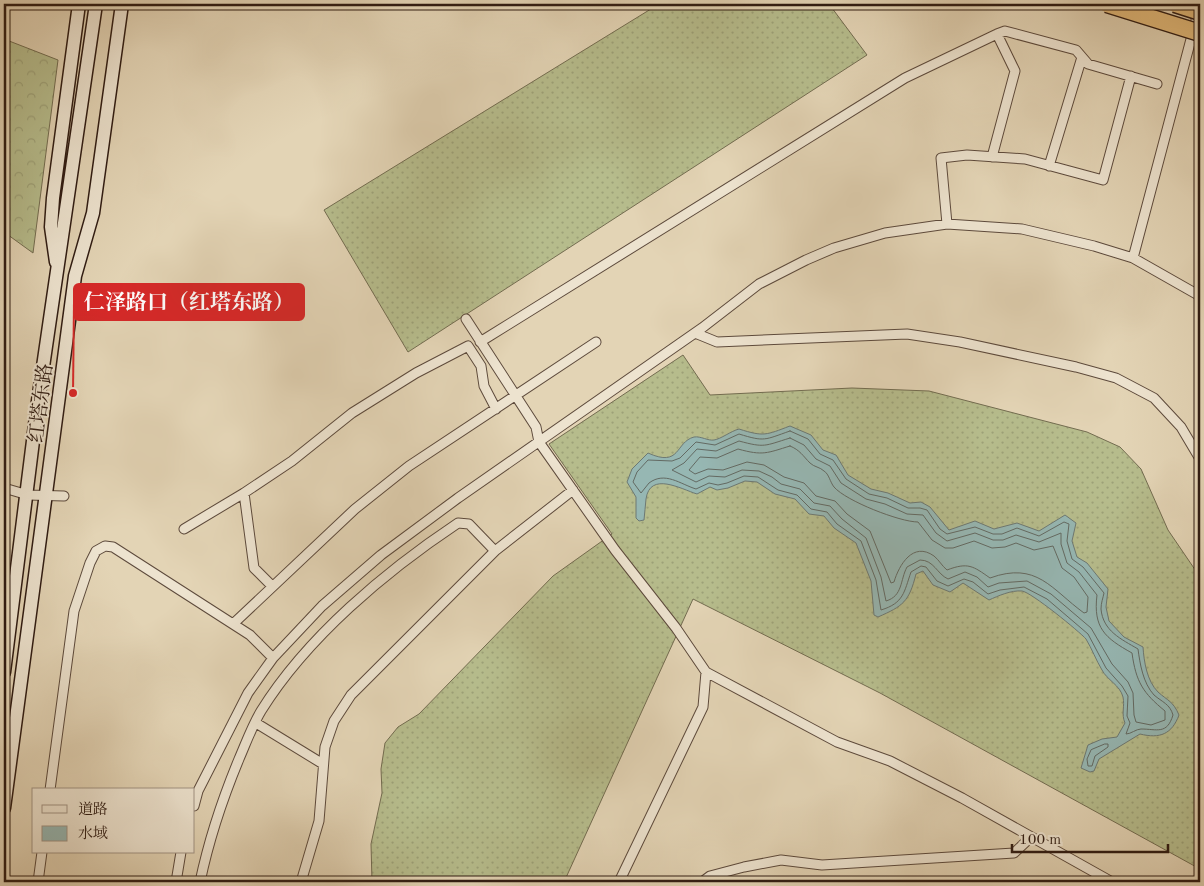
<svg xmlns="http://www.w3.org/2000/svg" width="1204" height="886" viewBox="0 0 1204 886" font-family="'Old Standard TT','Noto Serif SC',serif">
	<style>
		.grass { fill: url(#grass-dots); stroke: #736c50 }
		.forest { fill: url(#forest-crowns); stroke: #736c50 }
		.water { fill: #96b7b3; stroke: #6d7973 }
		.lines { fill: none; stroke-linecap: round; stroke-linejoin: round }
		.shore { stroke: #636a63; stroke-width: 1 }
		.minor-casing { stroke: #5d4a3c; stroke-width: 11 }
		.secondary-casing { stroke: #301c13; stroke-width: 15 }
		.minor { stroke: #ede3cf; stroke-width: 9 }
		.secondary { stroke: #ede3cf; stroke-width: 12 }
		.motorway-bridge-casing { stroke: #301c13; stroke-width: 19; stroke-linecap: butt }
		.motorway-bridge { stroke: #e2ba7a; stroke-width: 16 }
		.labels { text-anchor: middle; stroke-width: 4; stroke-linejoin: round; paint-order: stroke }
		.street-label { font-size: 20px; fill: #301c13; stroke: #ede3cf }
		.leader { fill: none; stroke: #d62828; stroke-width: 2 }
		.callout-dot { fill: #d62828; stroke: #ede3cf; stroke-width: 2 }
		.callout { fill: #d62828; stroke: #d62828; stroke-width: 2 }
		.callout-label { font-size: 21px; text-anchor: middle; font-weight: bold; fill: #fff }
	</style>
	<defs>
		<pattern id="grass-dots" width="8" height="8" patternUnits="userSpaceOnUse" patternTransform="scale(1.25)"><rect width="8" height="8" fill="#b6bc8c"/><path d="M2 2h.1M6 6h.1" fill="none" stroke="#9da178" stroke-width="1.8" stroke-linecap="round"/></pattern>
		<pattern id="forest-crowns" width="20" height="18" patternUnits="userSpaceOnUse" patternTransform="scale(1.25)"><rect width="20" height="18" fill="#b6bc8c"/><path d="M2 6a3 3 0 1 1 6 0M12 15a3 3 0 1 1 6 0" fill="none" stroke="#9da178"/></pattern>
	</defs>
	<rect width="100%" height="100%" fill="#e3d4b5"/>
	<filter id="stains"><feTurbulence type="fractalNoise" baseFrequency=".004" numOctaves="4"/><feColorMatrix values="0 0 0 0 .2 0 0 0 0 .09 0 0 0 0 .02 0 0 0 .5 -.17"/></filter>
	<radialGradient id="worn" r=".72"><stop offset=".6" stop-color="#630" stop-opacity="0"/><stop offset="1" stop-color="#630" stop-opacity=".3"/></radialGradient>
	<path class="grass" d="M659 4H829L867 55 408 352 324 210Z
		M683 355 710 395 852 388 929 391 1087 432 1120 447 1141 469 1168 530 1200 577V869L880 693 693 599 564 882H372L371 844 382 793 381 769 385 743 398 727 419 714 553 576 612 534 549 444Z"/>
	<path class="forest" d="M4 39 58 60 33 253 4 232Z"/>
	<path class="water" d="M790 426 811 435 823 450 836 455 848 475 871 489 888 493 910 503 921 502 930 507 949 530 975 521 994 529 1017 523 1039 531 1065 515 1076 523 1072 541 1077 557 1087 563 1108 589 1106 607 1109 621 1124 637 1143 647C1144 662 1147 681 1158 692 1168 701 1173 701 1179 715 1172 734 1160 739 1140 734L1099 759 1094 771 1090 772 1081 768 1088 745 1102 739 1117 737 1125 723C1121 714 1125 706 1123 697 1120 685 1107 680 1102 670 1096 660 1092 649 1086 639 1080 632 1031 592 1022 591 1011 590 998 596 989 600L963 583 950 592 933 585 923 571 916 574C909 602 903 606 878 617L874 615 871 581 856 543 834 528 824 516 809 514 795 499 775 494 757 482 745 481 728 488 717 490 710 487 697 494C681 489 650 471 646 499 645 506 645 513 644 520L639 521 636 518V497L627 482 632 469 648 453C681 468 675 442 694 437 701 436 708 441 714 440 721 439 731 431 739 429 764 437 766 435 790 426Z"/>
	<g class="lines">
		<path class="shore" d="M790 431 808 439 820 454 833 460 846 479 869 494 887 498 908 508H920L927 510 940 529 947 534 975 527 993 534H1002L1017 528 1039 536 1064 522 1069 524 1067 541 1072 559 1083 567 1104 593C1103 598 1101 603 1101 609 1103 631 1121 639 1138 649 1140 664 1143 683 1154 695 1162 702 1170 704 1173 715 1167 735 1157 729 1141 729 1136 729 1131 734 1126 734L1130 723 1127 716 1128 696 1122 686 1106 668 1088 634 1047 599 1024 587 1000 590 988 594 973 582 964 579 948 586 937 581 926 567 921 566 911 572C904 592 904 603 881 610L876 580 861 541 837 524 827 512 811 509 797 495 778 490 758 477 744 476 727 483 718 485 709 483 696 489C680 484 665 471 649 483 646 486 644 490 641 493L633 482 637 472 648 460 672 461 680 458 696 442 715 445 739 434C765 442 764 440 790 431Z
			M790 438 804 445 816 459 830 466 841 483 866 499 885 504 907 514 923 515 936 533 947 541 975 533 993 540H1003L1016 535 1039 542 1061 533V544L1067 563 1079 572 1097 595C1093 628 1105 638 1132 653 1136 682 1143 693 1165 711V720L1151 725 1136 722 1134 715 1133 693 1128 682 1112 664 1091 628 1051 594 1027 581 999 583 988 587 977 577 965 572 948 579C937 574 934 560 920 560L907 567C900 580 903 596 886 601L881 577 866 538 842 519 830 506 814 503 800 489 781 484 772 477 759 471 742 470 725 477 709 476 696 482 672 470 684 463 697 449 716 451 739 441C765 448 764 446 790 438Z
			M790 446C800 450 803 456 810 463 814 467 820 467 824 471 829 474 830 482 834 487 846 501 900 522 918 522L932 540 945 548H953L974 541 992 548 1005 547 1016 543 1034 550 1053 546 1062 568 1074 577 1088 597 1087 612 1084 613C1051 589 1037 561 990 578 973 566 968 562 947 570 942 566 939 560 934 556 913 541 899 565 894 582L891 583 870 531 847 514 835 501 816 496 804 483 784 477 764 465 747 462 723 470 708 469 695 474 689 470 700 457 717 458 738 449C763 456 767 453 790 446Z
			M1105 744H1108V747L1095 756 1092 766H1088L1087 759 1091 750Z"/>
		<defs>
			<path id="minor" d="M992 157 1015 71 997 34
				M1049 166 1082 57
				M947 224 941 158 967 155 1025 159 1103 180 1131 76
				M1133 258 1199 9
				M466 319 536 427 539 442 615 550 676 628 706 672 837 742 890 761 962 798 1112 882
				M695 333 717 342 907 334 960 342 1076 367 1116 378 1154 398 1181 427 1200 459
				M480 342 905 78 997 34 1005 31 1076 50 1088 64 1157 84
				M4 488 28 495 64 496
				M244 493 254 568 272 586
				M184 529 244 493 292 461 352 413 416 373 468 346 481 366 484 386 496 409
				M233 624 355 509 409 466 596 342
				M256 723 323 764
				M50 790 74 611 90 563 96 551 105 546 113 547 250 635 273 658
				M194 806 198 791 248 693 273 658 322 606 381 555 458 498 702 328 759 284 806 260 834 248 885 233 947 224 1022 229 1094 246 1133 258 1200 296
				M38 882 42 852
				M176 882 181 852
				M200 882C209 839 222 800 239 759 246 743 252 726 261 711 307 637 386 571 458 523L469 524 495 551
				M301 882 319 821 325 747 334 721 351 695 495 551 573 490
				M619 882 703 707 706 672
				M702 882 710 876 744 867 781 860 822 865 1014 853 1031 837"/>
			<path id="secondary" d="M56 262 51 227 53 198 79 4
				M4 672 38 401 96 4
				M4 808 75 276 93 213 122 4"/>
		</defs>
		<use href="#minor" class="minor-casing"/>
		<use href="#secondary" class="secondary-casing"/>
		<use href="#minor" class="minor"/>
		<use href="#secondary" class="secondary"/>
		<defs>
			<path id="motorway-bridge" d="M1107 4 1200 33
				M1175 4 1200 12"/>
		</defs>
		<use href="#motorway-bridge" class="motorway-bridge-casing"/>
		<use href="#motorway-bridge" class="motorway-bridge"/>
	</g>
	<g class="labels">
		<g class="street-label">
			<text transform="translate(40 403) rotate(-83)" y="7">红塔东路</text>
		</g>
	</g>
	<path class="leader" d="M73 393L74 302"/>
	<circle class="callout-dot" cx="73" cy="393" r="5"/>
	<rect class="callout" x="74" y="284" width="230" height="36" rx="5"/>
	<g class="callout-label">
		<text x="189" y="309">仁泽路口（红塔东路）</text>
	</g>
	<rect width="1204" height="886" fill="none" stroke="#e3d4b5" stroke-width="20"/>
	<rect x="5" y="5" width="1194" height="876" fill="none" stroke="#301c13" stroke-width="2.5"/>
	<rect x="10" y="10" width="1184" height="866" fill="none" stroke="#301c13"/>
	<rect x="32" y="788" width="162" height="65" fill="#ede3cf" stroke="#a19384"/>
	<rect x="42" y="805" width="25" height="8" fill="#ede3cf" stroke="#a19384"/>
	<text x="78" y="814" font-size="15" fill="#301c13">道路</text>
	<rect x="42" y="826" width="25" height="15" fill="#96b7b3" stroke="#a19384"/>
	<text x="78" y="838" font-size="15" fill="#301c13">水域</text>
	<path d="M1012 844v8h156v-8" fill="none" stroke="#301c13" stroke-width="2.5"/>
	<text x="1019" y="844" font-size="15" fill="#301c13" stroke="#ede3cf" stroke-width="4" paint-order="stroke">100 m</text>
	<rect width="100%" height="100%" filter="url(#stains)"/>
	<rect width="100%" height="100%" fill="url(#worn)"/>
</svg>
